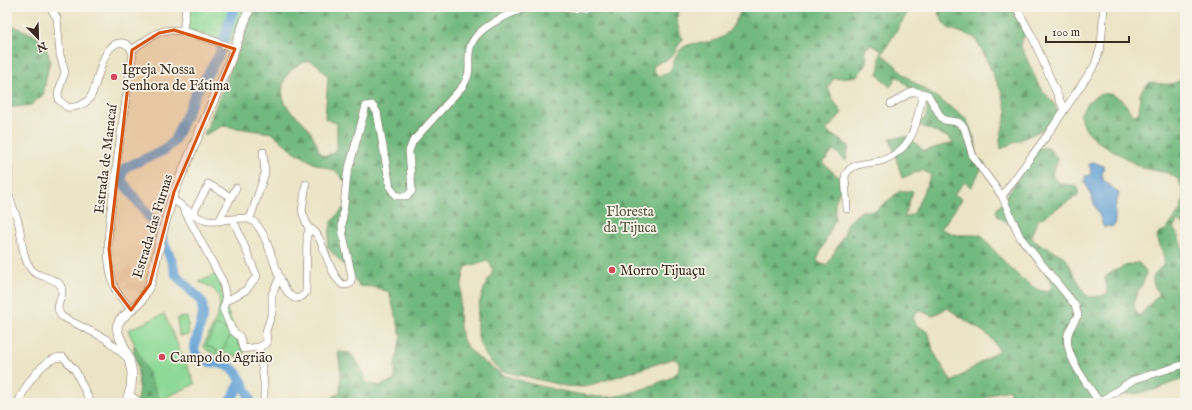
<svg xmlns="http://www.w3.org/2000/svg" width="1192" height="410" viewBox="0 0 1192 410" font-family="'IM FELL English',serif">
	<style>
		.built { fill: #e6d6b7 }
		.forest { fill: url(#forest-firs); stroke: #56724e; fill-rule: evenodd }
		.park { fill: url(#park-crowns); stroke: #64825a }
		.pitch { fill: #8dd996; stroke: #64825a }
		.water { fill: #63a2d5; stroke: #4f667a }
		.lines { fill: none; stroke-linecap: round; stroke-linejoin: round }
		.river { stroke: #63a2d5; stroke-width: 10 }
		.minor-casing { stroke: #796b59; stroke-width: 8 }
		.major-casing { stroke: #796b59; stroke-width: 10 }
		.minor { stroke: #fff; stroke-width: 7 }
		.major { stroke: #fff; stroke-width: 9 }
		.marked { fill: #d7540e; fill-opacity: 0.2; stroke: #d7540e; stroke-width: 3; stroke-linejoin: round }
		.poi-dot { fill: #d1495b; stroke: #f7f3e8; stroke-width: 1.5 }
		.labels { text-anchor: middle; stroke-width: 3.5; stroke-linejoin: round; paint-order: stroke }
		.poi-label { font-size: 14px; fill: #3b2a1e; stroke: #f7f3e8; text-anchor: start }
		.street-label { font-size: 14px; fill: #3b2a1e; stroke: #f7f3e8 }
		.park-label { font-size: 14px; fill: #50563c; stroke: #f7f3e8 }
	</style>
	<defs>
		<pattern id="forest-firs" width="22" height="20" patternUnits="userSpaceOnUse"><rect width="22" height="20" fill="#72b97f"/><path d="M5 1l3.5 6h-7zM16 11l3.5 6h-7z" fill="#5f9767"/></pattern>
		<pattern id="park-crowns" width="20" height="18" patternUnits="userSpaceOnUse"><rect width="20" height="18" fill="#8dd996"/><path d="M2 6a3 3 0 1 1 6 0M12 15a3 3 0 1 1 6 0" fill="none" stroke="#7bba81"/></pattern>
	</defs>
	<rect width="100%" height="100%" fill="#f7f3e8"/>
	<filter id="ink" filterUnits="userSpaceOnUse"><feTurbulence type="fractalNoise" baseFrequency=".025" numOctaves="2"/><feDisplacementMap in="SourceGraphic" scale="8" xChannelSelector="R" yChannelSelector="G"/><feConvolveMatrix kernelMatrix="1 2 1 2 8 2 1 2 1" color-interpolation-filters="sRGB"/></filter>
	<filter id="wash" filterUnits="userSpaceOnUse"><feTurbulence type="fractalNoise" baseFrequency=".012" numOctaves="4" result="noise"/><feDisplacementMap in="SourceGraphic" scale="16" xChannelSelector="R" yChannelSelector="G"/><feGaussianBlur stdDeviation="0.9" result="paint"/><feColorMatrix in="noise" values="0 0 0 0 0 0 0 0 0 0 0 0 0 0 0 0 0 1.4 0 .05"/><feComposite in="paint" operator="in"/></filter>
	<g filter="url(#wash)">
		<rect width="100%" height="100%" fill="#ebe4c6"/>
		<path class="built" d="M206 81 212 83 203 103 194 100Z
			M130 266 135 276 122 283 117 273Z
			M127 281 142 285 140 292 125 288Z"/>
		<path class="forest" d="M256 7H681L676 19 682 39 672 57 654 65 653 69 658 76C677 74 670 61 680 50 687 43 698 43 707 42 726 41 736 24 742 7H911L882 54 895 65 904 75 966 118 975 140 977 157 985 163 971 187 965 182 954 194 962 199 941 229 956 235H981C990 246 1034 300 1049 290 1052 287 1052 285 1052 282L1019 241 1010 224 998 217 996 211 1039 148H1049L1058 159 1052 174C1058 186 1064 184 1075 185L1078 188V195L1037 221 1031 236 1034 241 1065 257 1085 294 1089 297 1102 296 1108 293 1105 278C1109 272 1132 262 1139 263L1146 272C1144 290 1128 295 1137 315L1139 316 1158 296C1158 289 1152 285 1153 278 1155 271 1160 270 1163 265 1167 260 1159 244 1157 237L1159 233 1167 229 1180 211 1183 201V189L1178 179 1168 173 1142 168 1097 141 1085 128 1080 116C1091 87 1119 86 1132 115H1135L1139 112C1141 95 1136 93 1151 82 1164 85 1176 87 1185 75V226L1178 221 1173 228 1177 234 1185 254V379C1171 382 1159 389 1146 392 1129 396 1122 391 1107 403H1010V390L995 393 978 403H325L340 392 341 372 338 352 350 353 360 366 366 382 380 386 395 380V366L401 335 389 292 374 287 359 286 346 267 327 247 331 223 346 205 347 184 337 172 313 163 291 149 272 133 223 126 204 135ZM871 45 881 49 878 75 890 87 897 76 913 92 928 96 926 117 917 124 948 137 954 142 924 151 909 137 890 138 902 178 922 170 931 175 914 213 904 218 913 191H900L875 211H861L848 223 844 235 827 265 821 264 817 260 835 219V203L843 181 823 163 834 150 846 161 849 146 826 131 842 113 834 101 828 88 833 79 857 76 867 63 865 49ZM310 61 317 64 328 77 325 119 337 123V149L332 154 325 156 320 153C316 141 310 128 300 119 296 115 290 112 287 106 275 88 288 63 310 61ZM488 260 493 270C491 277 486 283 484 289 472 320 473 352 502 371L565 386 584 387 672 359H675L679 362C681 376 669 378 658 383 643 389 626 396 609 397 590 399 522 383 504 375 494 369 472 355 466 345 455 328 460 292 464 273L466 267ZM947 308 985 333 992 339 999 350 952 382 933 351 929 334 925 330 917 326 913 317 919 310 932 316Z
			M936 7H1011L1027 33 1021 40V46L1039 86 1055 105 1058 115 1052 125 1001 149 1000 139 1007 111 1001 91 980 46 974 37 948 28 944 24Z
			M7 23 36 36 45 46 50 59 43 95 31 105 7 108Z
			M134 346 137 348 164 403H136C140 391 139 377 137 365 136 358 132 353 134 346Z"/>
		<path class="park" d="M190 7H245L243 16 230 42H228L186 29Z
			M219 273 224 303 243 349 244 356 239 357 226 353 220 356 208 351 203 346C214 322 236 293 199 282Z"/>
		<path class="pitch" d="M164 314 195 384 160 400 128 330Z
			M187 317 189 335 179 336 177 318Z
			M216 325 232 332 221 353 206 345Z"/>
		<path class="water" d="M1094 162 1103 166 1104 170 1102 173V179L1119 193 1115 209V225L1111 227 1108 226 1105 227 1102 225V222L1085 182V176L1090 175 1091 172 1089 164Z"/>
		<g class="lines">
			<path class="river" d="M234 7 219 55 196 93 174 141 165 150 126 167 122 174V181L156 226 171 259 176 275 202 302 203 315 194 349C196 365 221 360 231 368 240 374 248 393 251 403
				M229 403 241 382"/>
		</g>
	</g>
	<g filter="url(#ink)">
		<g class="lines">
			<defs>
				<path id="minor" d="M50 7 57 18 60 55 65 72 58 93 59 100 67 107C76 108 87 104 91 96 99 82 102 40 123 43 129 44 131 49 133 54 126 98 119 142 114 187 110 218 103 255 114 286 117 296 126 301 131 310
					M565 7C578 9 592 11 605 7
					M1016 7 1032 36 1064 110
					M183 32 186 7
					M132 50C141 44 150 36 160 32 180 25 216 42 235 49
					M891 104 913 91 928 95 941 117 944 120 958 122 964 127 973 157 1002 196 1020 237 1075 305 1078 315C1075 321 1069 328 1068 335 1063 354 1089 386 1099 402
					M7 162C10 172 8 182 9 193 10 204 17 214 19 225 22 239 22 257 31 269 37 279 62 276 62 291 62 297 58 303 58 309L61 316 106 339 129 359
					M208 184 231 197
					M306 184 302 211 309 230
					M1002 196 1048 134 1095 65 1101 45 1104 7
					M172 199C184 206 195 219 208 221 223 223 247 211 257 225 272 243 275 280 291 296 296 301 303 297 306 292L307 235 311 229C323 233 327 273 343 285L350 284 352 277 343 235 342 226 347 175 366 106 372 105 377 112 390 187 396 196H407L412 191 409 151 413 141 462 87C474 69 466 65 470 48 475 27 509 14 527 7
					M183 208 223 282 226 300 223 309 232 330 240 337 243 349 259 347
					M847 209 845 176C852 160 871 165 884 160 893 156 903 149 908 141 917 128 919 108 923 93
					M193 213 206 189
					M250 219 265 173 263 152
					M219 221 236 188
					M226 301 246 290 257 276 233 219
					M130 395 141 403
					M264 402V383L259 347 267 343 266 331 272 313V294L280 277
					M18 403C25 386 43 357 63 357L75 370 91 403
					M1098 403 1133 380 1185 364"/>
				<path id="major" d="M126 403 131 388 132 373 129 359 118 333 117 326 120 320 141 301 150 284 164 226 174 192 228 66 250 7"/>
			</defs>
			<use href="#minor" class="minor-casing"/>
			<use href="#major" class="major-casing"/>
			<use href="#minor" class="minor"/>
			<use href="#major" class="major"/>
		</g>
	</g>
	<path class="marked" d="M174 30 235 49 174 192 150 284 131 310 113 286 109 249 132 50 159 33Z"/>
	<g class="poi-dot">
		<circle cx="114" cy="77" r="4"/>
		<circle cx="612" cy="270" r="4"/>
		<circle cx="162" cy="357" r="4"/>
	</g>
	<g class="labels">
		<g class="poi-label">
			<text x="122" y="74">Igreja Nossa<tspan x="122" dy="16">Senhora de Fátima</tspan></text>
			<text x="620" y="275">Morro Tijuaçu</text>
			<text x="170" y="362">Campo do Agrião</text>
		</g>
		<g class="street-label">
			<text transform="translate(105 159) rotate(-83)" y="5">Estrada de Maracaí</text>
			<text transform="translate(152 226) rotate(-73)" y="5">Estrada das Furnas</text>
		</g>
		<g class="park-label">
			<text x="630" y="216">Floresta<tspan x="630" dy="16">da Tijuca</tspan></text>
		</g>
	</g>
	<rect width="1192" height="410" fill="none" stroke="#f7f3e8" stroke-width="24"/>
	<g transform="translate(38 38) rotate(157)" stroke="#f7f3e8" stroke-width="3" paint-order="stroke">
	<path d="M0-3L7 15L0 10L-7 15Z" fill="#3b2a1e"/>
	<text y="-6" font-size="11" font-weight="bold" text-anchor="middle" fill="#3b2a1e">N</text>
	</g>
	<path d="M1046 36v6h83v-6" fill="none" stroke="#3b2a1e" stroke-width="2"/>
	<text x="1052" y="36" font-size="12" fill="#3b2a1e" stroke="#f7f3e8" stroke-width="3" paint-order="stroke">100 m</text>
</svg>
